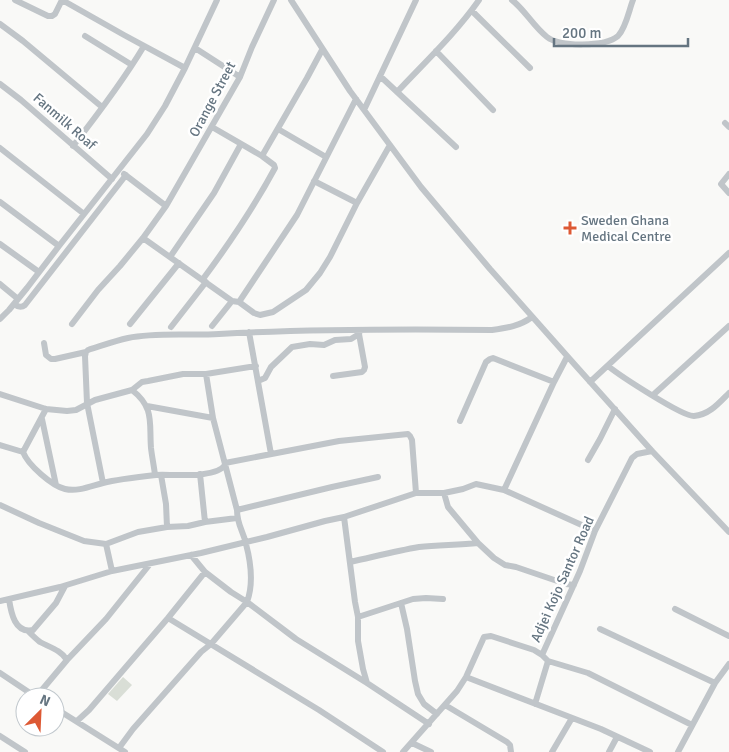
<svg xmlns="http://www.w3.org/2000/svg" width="729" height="752" viewBox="0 0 729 752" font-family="Signika,sans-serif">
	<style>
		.green { fill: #d9ded6 }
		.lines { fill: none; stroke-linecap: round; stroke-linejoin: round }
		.minor { stroke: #c0c5c9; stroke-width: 6 }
		.poi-dot { fill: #dd5934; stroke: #fff; stroke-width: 2 }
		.labels { text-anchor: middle; stroke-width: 5; stroke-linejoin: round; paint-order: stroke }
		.street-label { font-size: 14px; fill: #657581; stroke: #fff }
		.poi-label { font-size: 14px; fill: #657581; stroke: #fff; text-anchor: start }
	</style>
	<rect width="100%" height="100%" fill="#f9f9f7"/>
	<path class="green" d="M123 677 132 685 117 701 108 694Z"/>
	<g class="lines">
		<path class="minor" d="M15 0 48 16H52L55 14 62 0
			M62 0 124 35 185 68
			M291 0 350 91 421 187 490 269 576 366 652 451 729 532
			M512 0C525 10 533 26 547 37 560 47 605 47 618 36 626 28 629 10 633 0
			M472 11 530 68
			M0 24 23 41 102 107
			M85 36 132 65
			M195 48 240 77
			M436 51 493 110
			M380 76 456 147
			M0 84 21 100 112 179
			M397 92C425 62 456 33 479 0
			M364 110 416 0
			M725 123 729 127
			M212 127 262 156
			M278 129 326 157
			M73 146C98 114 123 81 144 46
			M0 148 84 214
			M124 174 166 206
			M729 174 721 184 729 193
			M314 181 357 203
			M0 202 59 246
			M143 238 232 301 239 302 297 215 356 99
			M0 244 39 272
			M170 257 214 193 241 144
			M203 279C229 244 254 207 275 168L274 165 262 156 307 78 322 50
			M0 284 18 299
			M239 302 254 313 260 315 273 312 306 290 320 273 330 257 357 203 390 145
			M14 304C18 307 21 308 25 305L126 175
			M0 319 9 310 27 288 59 246 147 134 165 106 185 68 217 0
			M72 324 98 290 120 266 143 238 166 206 240 77 252 47 274 0
			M130 324 179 263
			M212 326 232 301
			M171 327 206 282
			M249 332 271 454
			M44 343 46 355 51 359H55L86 352
			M608 366C619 375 683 417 694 416 709 415 719 403 729 393
			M333 376 362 372 364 370 365 367 359 334 360 330
			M258 381 265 378 271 367 292 347 310 344 324 345 335 340 351 339 359 334
			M590 382 729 253
			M132 390C155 408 149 423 151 448 152 457 154 466 155 475
			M0 394 46 409 67 411 76 410 95 400 132 390 142 382 148 381 183 374H206L256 366
			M653 395 729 326
			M147 406 213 418
			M42 419 56 485
			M460 421 486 362 490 359 493 358 554 382
			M0 445 23 452C28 465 52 486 65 489 78 492 91 486 103 483 119 479 138 477 156 475 171 474 216 479 225 465
			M23 452 46 409
			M588 460 600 439 615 409
			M225 463 339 441 408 434 410 436 412 440 416 493
			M200 474 205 522
			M161 475 166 504 167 527
			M103 483 87 403 85 356 86 352 88 350C101 346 114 341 128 338 157 332 189 336 219 334 310 329 401 329 492 330 507 328 520 326 532 317
			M504 490 554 382 567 357
			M444 493 448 507 478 543 494 558 505 565 516 567 566 584 574 585
			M0 505 39 523 84 541 106 544 138 532 167 527 188 526 205 522 237 518
			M237 510 332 487 378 477
			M344 517 355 602 358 617V641L363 669 367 683
			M106 544 112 571
			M191 555 205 572 231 592 247 602 296 639 367 683 429 724
			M350 562C373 557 396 551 419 547 439 545 459 545 478 543
			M9 599C11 613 15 634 33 630L56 603 65 586
			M0 601 60 587 112 571 201 553 267 537 325 521 344 517 416 493H444L463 489 476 484 504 490 595 531
			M401 603 407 629 415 681 418 694 424 704 437 714
			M675 609 729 636
			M358 617 413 599 426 598 443 599
			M168 618 319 710 383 752
			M600 629 715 683
			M28 631C32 635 36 639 40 642 49 647 61 650 67 660
			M542 655 580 571 595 531 632 458 637 454 652 451
			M0 673 36 697 67 660 106 619 150 564
			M466 677 601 729 650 752
			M535 704 548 661
			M445 705 507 742 510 745 511 752
			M55 708 125 752
			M77 721 89 710 168 618 205 572
			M0 736 25 752
			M412 743 431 752
			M119 748 133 729 201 652 211 644 247 602C254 583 251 563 246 544 243 530 237 525 237 510L213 418 206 374
			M403 752 457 691 466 677 484 637 491 636 534 650 542 655 548 661 588 673 692 725
			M552 752 572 718
			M609 752 617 737
			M678 752 715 683 729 664"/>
	</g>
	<path class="poi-dot" d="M567.5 220.5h5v5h5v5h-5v5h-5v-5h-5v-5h5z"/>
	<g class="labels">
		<g class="street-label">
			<text transform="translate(212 99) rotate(-62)" y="5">Orange Street</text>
			<text transform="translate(65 121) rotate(41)" y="5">Fanmilk Roaf</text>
			<text transform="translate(562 579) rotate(-66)" y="5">Adjei Kojo Santor Road</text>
		</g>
		<g class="poi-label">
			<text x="581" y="225">Sweden Ghana<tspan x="581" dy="16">Medical Centre</tspan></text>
		</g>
	</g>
	<g transform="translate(40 712) rotate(24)"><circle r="24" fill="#ffffff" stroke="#c1c8cd"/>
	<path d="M0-4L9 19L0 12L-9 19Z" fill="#dd5934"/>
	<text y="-8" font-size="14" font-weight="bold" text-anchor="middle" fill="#657581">N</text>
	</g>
	<path d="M554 38v8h134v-8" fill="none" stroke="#657581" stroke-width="2.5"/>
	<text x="562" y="38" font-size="15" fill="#657581" stroke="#ffffff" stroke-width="4" paint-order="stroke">200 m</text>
</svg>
